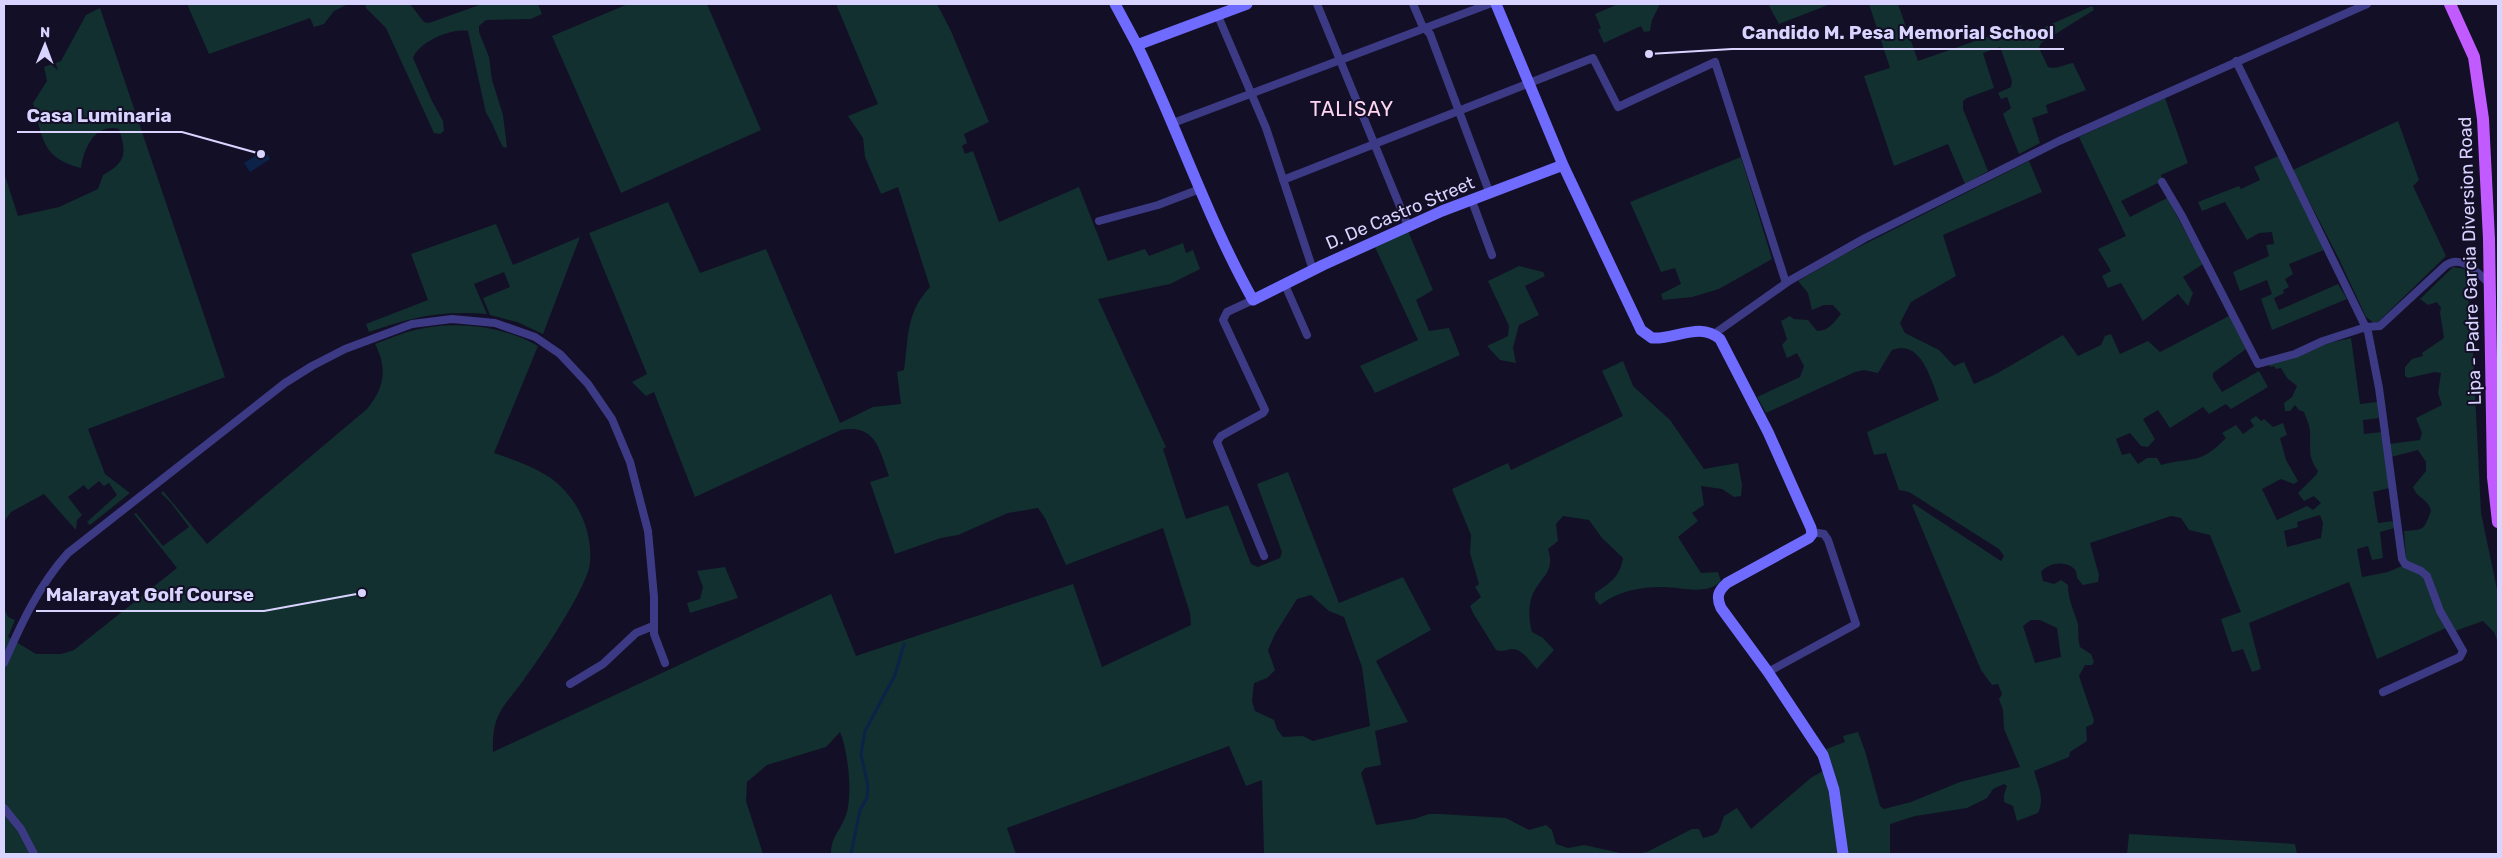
<svg xmlns="http://www.w3.org/2000/svg" width="2502" height="858" viewBox="0 0 2502 858" font-family="Rubik,sans-serif">
	<style>
		.green { fill: #12302f; fill-rule: evenodd }
		.water { fill: #0c2248 }
		.lines { fill: none; stroke-linecap: round; stroke-linejoin: round }
		.stream { stroke: #0c2248; stroke-width: 3 }
		.street { stroke: #3d3a85; stroke-width: 8 }
		.secondary { stroke: #6f6bff; stroke-width: 11 }
		.primary { stroke: #c25bff; stroke-width: 12 }
		.labels { text-anchor: middle; stroke-width: 4; stroke-linejoin: round; paint-order: stroke }
		.street-label { font-size: 18px; fill: #d9d4ff; stroke: #130f26 }
		.quarter-label { font-size: 20px; letter-spacing: 1px; fill: #ffd6f0; stroke: #130f26 }
		.leader { fill: none; stroke: #d9d4ff; stroke-width: 2 }
		.callout-dot { fill: #d9d4ff; stroke: #130f26; stroke-width: 2 }
		.callout-label { font-size: 19px; text-anchor: middle; font-weight: bold; fill: #d9d4ff; stroke: #130f26; stroke-width: 4; stroke-linejoin: round; paint-order: stroke }
	</style>
	<rect width="100%" height="100%" fill="#130f26"/>
	<path class="green" d="M187 4H348L334 11 324 24 314 27 310 18 209 54Z
		M365 4H410L424 22 429 23 482 4H538L542 14 531 19 486 20 479 26V32L489 57 492 80 503 115 507 148 503 147C497 136 492 121 486 113L468 31C451 28 419 42 413 58L432 101 443 121 444 131 440 134 434 133 386 28 366 8Z
		M628 4H707L761 130 621 193 552 36Z
		M836 4H937L951 31 989 122 964 134 967 143 962 146 965 154 973 151 999 222 1079 187 1108 261 1145 249 1149 256 1183 243 1186 253 1193 250 1200 269 1170 284 1098 299 1166 447 1163 449 1186 519 1228 505 1251 564 1258 567 1280 558 1282 552 1257 484 1288 472 1339 603 1403 577 1431 630 1376 661 1408 722 1375 731 1381 765 1365 768 1361 773 1376 825 1414 819 1429 814H1440L1506 818 1529 830 1546 825 1552 830 1556 844 1568 848 1584 845 1625 854H1264L1262 780 1246 786 1229 746 1007 828 1016 854H831C831 836 840 832 846 815 853 796 848 750 840 732L826 747 767 765 747 782 746 801 763 854H4V608L8 617 15 620 8 637 36 654H61L74 650 177 568 134 514 136 513 163 546 189 527 171 503 161 493 163 491 207 544 367 409C384 389 388 368 375 344 388 339 402 333 415 330 453 320 505 326 538 346L494 453C511 459 530 465 546 475 575 493 593 528 590 563 588 586 541 657 525 678 504 708 492 711 493 752L831 594 856 656 1073 584 1102 667 1191 625 1190 613 1163 528 1066 565 1045 518 1038 508 1008 513 958 535 941 538 895 554 870 482 889 476C879 449 876 424 841 430L695 497 654 392 646 396 632 382 647 374 589 233 668 202 700 273 766 249 840 423 873 407 901 404 897 372 904 370C909 337 905 314 930 287L898 187 881 194 865 157 863 138 848 116 878 104ZM1311 595 1329 611 1344 617 1362 667 1370 726 1313 741 1303 736 1283 737 1277 729 1274 720 1255 711 1252 701 1254 683 1267 678 1275 670 1268 650 1275 634 1297 599Z
		M1618 4H1660L1652 20 1650 31 1644 32 1641 26 1604 43 1598 30 1601 28 1595 14Z
		M1768 4H1827L1828 5 1779 24Z
		M1869 4H1898L1918 61 2021 25 2025 36 2092 6 2094 10 2041 43 2039 48 2048 67C2057 70 2064 64 2073 63L2086 90 2046 105 2048 113 2032 118 2040 143 2019 154 2003 114 2011 108 2007 97 2001 99 1998 93 2011 87 2012 81 2000 47 1983 53 1994 88 1967 98 1963 101V109L1988 171 1965 184 1948 144 1894 166 1864 76 1890 68Z
		M100 8 225 377 88 429 105 474 130 493 90 525 87 522 117 495 109 483 104 486 99 481 88 490 84 485 68 497 82 515 77 520 76 530 44 494 11 512 4 522V173L18 216 59 207 98 189 103 175C126 162 127 154 119 129 95 123 84 148 81 168 41 158 43 138 33 103L47 81 44 67 61 61 86 15Z
		M2165 98 2188 163 2161 175 2162 178 2158 183 2121 201 2130 217 2167 198 2203 264 2183 277 2193 293 2188 306 2178 294 2143 321 2121 283 2108 288 2102 276 2111 271 2098 249 2126 236 2079 137Z
		M2398 121 2419 180 2413 186 2446 256 2378 322 2374 323 2366 317 2339 259 2293 170Z
		M2278 156 2324 250 2289 264 2293 274 2285 279 2289 287 2283 290 2284 293 2274 298 2279 310 2338 284 2347 299 2272 330 2261 299 2272 294 2267 280 2240 291 2233 272 2269 256 2266 245 2274 244 2272 232 2259 233 2247 240 2225 202 2202 211 2198 202 2239 186 2241 189 2260 180 2254 167Z
		M1741 157 1772 259 1719 289 1692 297 1663 300 1661 294 1681 284 1675 268 1661 272 1630 202Z
		M2029 161 2042 192 1943 235 1956 276 1911 302 1900 323 1905 333 1939 350 1954 366 1964 362 1974 384 1996 374 2063 335 2078 356 2101 345 2105 336 2111 334 2120 354 2148 341 2160 352 2229 316 2246 349 2213 373V378L2222 392 2259 371 2268 387 2231 409 2226 404 2209 414 2203 407 2170 428 2158 410 2143 419 2155 439 2148 447 2141 446 2130 433 2116 439 2122 455 2130 453 2138 464 2147 458H2157L2161 465C2193 456 2199 466 2226 438L2222 433 2236 425 2243 434 2254 426 2250 420 2256 416 2261 421 2264 419 2273 427 2283 423 2287 435 2280 438 2286 460 2298 481 2294 484 2281 479 2262 489 2277 520 2307 506 2313 510 2321 503 2314 496 2304 501 2298 493 2316 475 2318 471C2307 456 2311 448 2310 432 2310 425 2306 418 2304 412L2299 410 2295 405 2290 411H2285L2284 403 2292 397 2297 386 2287 378 2281 368 2276 369 2274 366 2270 367 2268 363 2298 356 2325 344 2351 338 2360 404 2377 402 2379 418 2363 420 2364 434 2382 432 2389 488 2373 492 2378 523 2394 521 2395 528 2380 532 2383 558 2372 560 2368 546 2357 549 2362 577 2388 572 2402 566C2409 571 2418 571 2423 577 2433 588 2437 614 2446 628L2377 659 2349 582 2249 623 2261 669 2252 672 2243 649 2232 652 2221 619 2241 612 2210 535 2189 530 2181 518 2171 516 2090 543 2099 575 2098 582 2083 585 2077 578 2076 571C2068 560 2049 562 2041 572L2043 581 2054 584 2061 580 2068 585C2068 600 2074 611 2078 624 2079 631 2077 637 2080 647L2091 654 2094 662 2092 665H2085L2079 676 2094 720 2093 724 2086 727 2087 741 2070 752 2069 757 2034 771C2038 785 2045 799 2038 813L2017 821 2013 806 2004 802V795L2007 786 2004 784 1993 789 1987 798 1967 808 1915 816 1890 824V854H1847L1837 783 1824 750 1845 742 1843 736 1858 732 1866 754 1880 806 1884 809 1911 802 1960 782 2020 767 2004 729 2003 710 1999 699 2002 694 1998 684 1992 685 1981 670 1912 505 1914 504 2001 561 2004 556 1999 549 1909 492 1899 490 1886 453 1874 455 1867 432 1939 400C1931 380 1921 338 1892 350L1878 373 1864 370 1855 372 1766 413 1757 397 1800 377 1804 366 1797 353 1787 358 1782 345 1787 339 1781 321 1790 316 1794 319 1808 320 1817 331C1829 331 1834 322 1841 314L1833 305H1824L1812 310 1808 293 1798 281 1845 254ZM2320 515 2323 523 2321 538 2287 547 2284 531 2298 527 2297 522ZM2031 620H2040L2057 628 2061 657 2035 663 2023 626Z
		M496 224 513 265 580 237 543 334 517 322 490 315 483 298 510 287 504 272 474 284 487 314C441 310 412 317 369 332L366 324 428 300 411 254Z
		M1408 231 1433 290 1416 300 1429 331 1449 328 1460 355 1375 393 1360 366 1418 340 1375 247Z
		M1519 266 1543 272 1545 276 1525 286 1539 315 1519 325 1513 348 1516 363 1500 360 1487 346 1508 336 1509 326 1488 281Z
		M2453 267 2465 269 2472 334 2481 513 2498 594V643L2494 632 2483 621 2455 631 2443 609 2431 575 2406 560 2404 531C2424 529 2423 532 2431 511 2429 499 2416 498 2413 487L2426 471V462L2418 450 2391 457 2389 444 2420 440 2422 433 2416 418 2442 405 2438 393 2441 373 2435 372 2408 378 2405 376V367L2412 359 2423 356 2422 353 2444 338 2440 313 2441 308 2437 302 2428 305 2420 299Z
		M1623 361 1633 386 1670 420 1704 469 1738 463 1742 485 1741 496 1734 497 1722 489 1701 486 1704 505 1692 513 1698 521 1678 537 1701 573 1718 572 1721 581C1707 596 1681 587 1662 587 1640 587 1618 591 1600 605L1595 599V593C1610 583 1620 577 1623 558L1602 538 1589 520 1563 516 1556 524 1558 541 1548 549C1556 573 1540 576 1532 596 1528 607 1529 621 1532 632L1543 638 1554 650 1537 669C1530 662 1523 649 1512 649 1506 650 1502 652 1496 650L1473 613 1470 606 1481 597 1475 587 1479 584 1470 553 1471 535 1452 489 1508 463 1511 470 1623 416 1602 371Z
		M725 567 738 598 690 613 687 603 700 599 703 587 697 571Z
		M1825 770 1839 854H1634L1647 852 1692 829H1699L1703 838C1721 834 1718 832 1724 816L1737 808 1751 829 1812 777Z
		M2129 834 2295 844 2297 854H2127Z"/>
	<path class="water" d="M265 150 270 159 250 172 244 163Z"/>
	<g class="lines">
		<path class="stream" d="M851 854 860 810 867 798 868 786 861 754 865 731 895 675 904 644"/>
		<path class="street" d="M1317 4 1408 226
			M1413 4 1422 25 1430 34 1490 194
			M1218 16 1266 128 1313 270
			M2236 61 2368 332 2379 388 2402 559 2405 564 2421 571 2427 576 2440 611 2463 651 2460 657 2383 692
			M1173 123 1489 4
			M1283 180 1593 58 1618 107 1715 62 1786 283
			M2162 182 2182 216 2258 364 2295 354 2323 341 2366 327 2380 326 2446 265C2463 254 2478 274 2490 284
			M1472 201 1492 255
			M1099 221 1158 205 1200 189
			M1285 285 1307 335
			M1253 300 1227 312 1223 320 1265 410 1263 413 1221 436 1217 442 1264 556
			M1714 334 1789 281 1865 238 2059 141 2367 4
			M4 663C21 624 39 585 68 553L285 383 312 366 345 349 412 324 452 319 495 323 535 337 560 354 588 384 612 419 630 462 648 531 654 597V634L665 663
			M1768 672 1856 624 1828 540 1824 534 1812 532
			M570 684 603 664 636 633 653 626
			M4 808 21 829 34 854"/>
		<path class="secondary" d="M1115 4 1137 45 1247 4
			M1496 4 1563 165 1641 330 1652 338C1675 340 1700 321 1720 339L1768 432 1811 528 1812 534 1809 538 1727 583C1718 591 1716 597 1721 608L1768 672 1823 755 1834 790 1843 854
			M1137 45C1178 129 1207 218 1253 300L1323 265 1442 211 1563 165"/>
		<path class="primary" d="M2450 4 2474 57 2483 119 2489 239 2493 477 2498 522"/>
	</g>
	<g class="labels">
		<g class="street-label">
			<text transform="translate(1400 213) rotate(-23)" y="6">D. De Castro Street</text>
			<text transform="translate(2470 261) rotate(-92)" y="6">Lipa - Padre Garcia Diversion Road</text>
		</g>
		<g class="quarter-label">
			<text x="1352" y="116">TALISAY</text>
		</g>
	</g>
	<path class="leader" d="M1649 54L1732 49H2064M261 154L182 132H17M362 593L264 611H36"/>
	<g class="callout-dot">
		<circle cx="1649" cy="54" r="5"/>
		<circle cx="261" cy="154" r="5"/>
		<circle cx="362" cy="593" r="5"/>
	</g>
	<g class="callout-label">
		<text x="1898" y="39">Candido M. Pesa Memorial School</text>
		<text x="99" y="122">Casa Luminaria</text>
		<text x="150" y="601">Malarayat Golf Course</text>
	</g>
	<rect width="2502" height="858" fill="none" stroke="#d9d4ff" stroke-width="10"/>
	<g transform="translate(45 45) rotate(1)" stroke="#130f26" stroke-width="4" paint-order="stroke">
	<path d="M0-4L9 19L0 12L-9 19Z" fill="#d9d4ff"/>
	<text y="-8" font-size="14" font-weight="bold" text-anchor="middle" fill="#d9d4ff">N</text>
	</g>
</svg>
